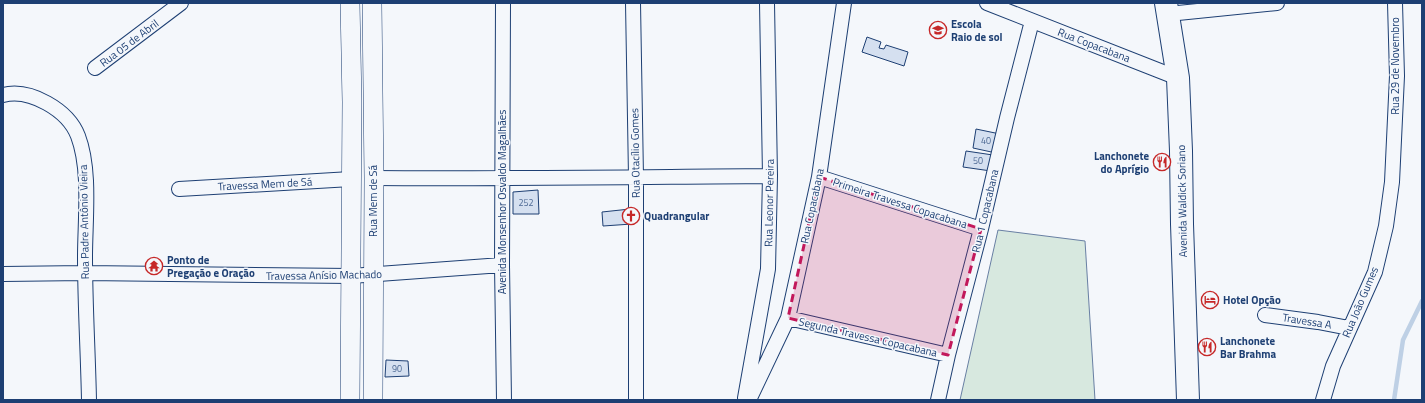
<svg xmlns="http://www.w3.org/2000/svg" width="1425" height="403" viewBox="0 0 1425 403" font-family="'Titillium Web',sans-serif">
	<style>
		.green { fill: #d7e8df; stroke: #687fa3 }
		.lines { fill: none; stroke-linecap: round; stroke-linejoin: round }
		.stream { stroke: #bed0e5; stroke-width: 4.5 }
		.building { fill: #d5e0f0; stroke: #1d3f73 }
		.street-casing { stroke: #1d3f73; stroke-width: 16 }
		.secondary-casing { stroke: #1d3f73; stroke-width: 20 }
		.primary-casing { stroke: #1d3f73; stroke-width: 24 }
		.street { stroke: #f4f7fb; stroke-width: 14 }
		.secondary { stroke: #f4f7fb; stroke-width: 19 }
		.primary { stroke: #f4f7fb; stroke-width: 22 }
		.marked { fill: #c2185b; fill-opacity: 0.2; stroke: #c2185b; stroke-width: 3; stroke-dasharray: 8 5; stroke-linejoin: round }
		.labels { text-anchor: middle; stroke-width: 3; stroke-linejoin: round; paint-order: stroke }
		.number-label { font-size: 9px; fill: #4b6792 }
		.poi-label { font-size: 11px; font-weight: bold; fill: #1d3f73; stroke: #f4f7fb; text-anchor: start }
		.street-label { font-size: 11px; fill: #1d3f73; stroke: #f4f7fb }
	</style>
	<rect width="100%" height="100%" fill="#f4f7fb"/>
	<path class="green" d="M998 230 1085 241 1095 400H960Z"/>
	<g class="lines">
		<path class="stream" d="M1394 400 1403 340 1422 301"/>
	</g>
	<path class="building" d="M867 37 881 42 879 48 884 49 886 45 908 52 904 66 862 52Z
		M976 129 1000 134 996 153 973 148Z
		M966 151 993 155 991 171 963 167Z
		M538 190 539 214H513V192Z
		M630 209 632 224 603 226 602 212Z
		M386 360 408 361 409 376 385 377Z"/>
	<g class="lines">
		<defs>
			<path id="street" d="M503 3 502 265 504 400
				M633 3 636 177V400
				M987 3 1178 78
				M1168 14 1277 3
				M95 68 181 3
				M3 95C30 88 68 110 78 136 91 170 85 220 85 257 85 304 88 352 89 400
				M819 177 981 229
				M374 178C506 179 638 177 770 176
				M179 189 351 179
				M3 274 85 273 351 276 502 265
				M1265 315 1318 322 1349 328
				M788 318 948 355
				M745 398 768 269 770 176 767 3
				M749 400 788 318 819 177 844 3
				M938 400 948 355 981 229 1007 118 1032 21
				M1323 400 1333 366 1375 272 1386 226 1392 182 1397 76 1395 3"/>
			<path id="secondary" d="M372 3 374 178 373 400
				M350 400 352 102 350 3"/>
			<path id="primary" d="M1166 3 1178 78 1181 151 1182 224 1188 400"/>
		</defs>
		<use href="#street" class="street-casing"/>
		<use href="#secondary" class="secondary-casing"/>
		<use href="#primary" class="primary-casing"/>
		<use href="#street" class="street"/>
		<use href="#secondary" class="secondary"/>
		<use href="#primary" class="primary"/>
	</g>
	<path class="marked" d="M819 177 981 229 948 355 788 318Z"/>
	<defs>
		<symbol id="school-ring" viewBox="-11 -11 22 22"><circle r="9.5" fill="#f4f7fb" stroke="#c62828" stroke-width="1.5"/><path d="M0-5L7-2L0 1L-7-2ZM-4 1L0 2.5L4 1V4Q0 6-4 4Z" fill="#c62828"/></symbol>
		<symbol id="restaurant-ring" viewBox="-11 -11 22 22"><circle r="9.5" fill="#f4f7fb" stroke="#c62828" stroke-width="1.5"/><path d="M-5-6h1v4h1v-4h1v4h1v-4h1v5L-1.5 .5V6h-2V.5L-5-1ZM5-6V6H3V1.5H1.5Q1.5-4 5-6Z" fill="#c62828"/></symbol>
		<symbol id="church-ring" viewBox="-11 -11 22 22"><circle r="9.5" fill="#f4f7fb" stroke="#c62828" stroke-width="1.5"/><path d="M-1.2-6h2.4v3.5h3.3v2.4h-3.3V6h-2.4V-.1h-3.3v-2.4h3.3Z" fill="#c62828"/></symbol>
		<symbol id="temple-ring" viewBox="-11 -11 22 22"><circle r="9.5" fill="#f4f7fb" stroke="#c62828" stroke-width="1.5"/><path d="M0-6L5-2H3V0L6.5 2.5H4V6H1.5V3h-3V6H-4V2.5H-6.5L-3 0V-2H-5Z" fill="#c62828"/></symbol>
		<symbol id="hotel-ring" viewBox="-11 -11 22 22"><circle r="9.5" fill="#f4f7fb" stroke="#c62828" stroke-width="1.5"/><path d="M-6-4.5h1.5V1H6V5H4.5V3h-9V5H-6ZM-4 0a1.8 1.8 0 1 1 3.6 0ZM.5 0V-2.5h3Q6-2.5 6 0Z" fill="#c62828"/></symbol>
	</defs>
	<g fill-rule="evenodd">
		<use href="#school-ring" x="928" y="20" width="20" height="20"/>
		<use href="#restaurant-ring" x="1152" y="152" width="20" height="20"/>
		<use href="#church-ring" x="621" y="206" width="20" height="20"/>
		<use href="#temple-ring" x="144" y="256" width="20" height="20"/>
		<use href="#hotel-ring" x="1200" y="290" width="20" height="20"/>
		<use href="#restaurant-ring" x="1197" y="337" width="20" height="20"/>
	</g>
	<g class="labels">
		<g class="number-label">
			<text x="986" y="144">40</text>
			<text x="978" y="164">50</text>
			<text x="526" y="206">252</text>
			<text x="397" y="372">90</text>
		</g>
		<g class="poi-label">
			<text x="951" y="28">Escola<tspan x="951" dy="13">Raio de sol</tspan></text>
			<text x="1149" y="160" text-anchor="end">Lanchonete<tspan x="1149" dy="13">do Aprígio</tspan></text>
			<text x="644" y="220">Quadrangular</text>
			<text x="167" y="264">Ponto de<tspan x="167" dy="13">Pregação e Oração</tspan></text>
			<text x="1223" y="304">Hotel Opção</text>
			<text x="1220" y="345">Lanchonete<tspan x="1220" dy="13">Bar Brahma</tspan></text>
		</g>
		<g class="street-label">
			<text transform="translate(129 43) rotate(-37)" y="4">Rua 05 de Abril</text>
			<text transform="translate(1094 45) rotate(21)" y="4">Rua Copacabana</text>
			<text transform="translate(1395 66) rotate(-90)" y="4">Rua 29 de Novembro</text>
			<text transform="translate(635 153) rotate(-91)" y="4">Rua Otacílio Gomes</text>
			<text transform="translate(265 184) rotate(-3)" y="4">Travessa Mem de Sá</text>
			<text transform="translate(373 201) rotate(-90)" y="4">Rua Mem de Sá</text>
			<text transform="translate(1182 201) rotate(-91)" y="4">Avenida Waldick Soriano</text>
			<text transform="translate(502 202) rotate(-90)" y="4">Avenida Monsenhor Osvaldo Magalhães</text>
			<text transform="translate(769 203) rotate(-89)" y="4">Rua Leonor Pereira</text>
			<text transform="translate(900 203) rotate(18)" y="4">Primeira Travessa Copacabana</text>
			<text transform="translate(812 206) rotate(-78)" y="4">Rua Copacabana</text>
			<text transform="translate(985 211) rotate(-77)" y="4">Rua 1 Copacabana</text>
			<text transform="translate(84 222) rotate(-91)" y="4">Rua Padre Antônio Vieira</text>
			<text transform="translate(324 275) rotate(-1)" y="4">Travessa Anísio Machado</text>
			<text transform="translate(1360 302) rotate(-67)" y="4">Rua João Gumes</text>
			<text transform="translate(1307 321) rotate(9)" y="4">Travessa A</text>
			<text transform="translate(868 337) rotate(13)" y="4">Segunda Travessa Copacabana</text>
		</g>
	</g>
	<rect width="1425" height="403" fill="none" stroke="#1d3f73" stroke-width="8"/>
</svg>
